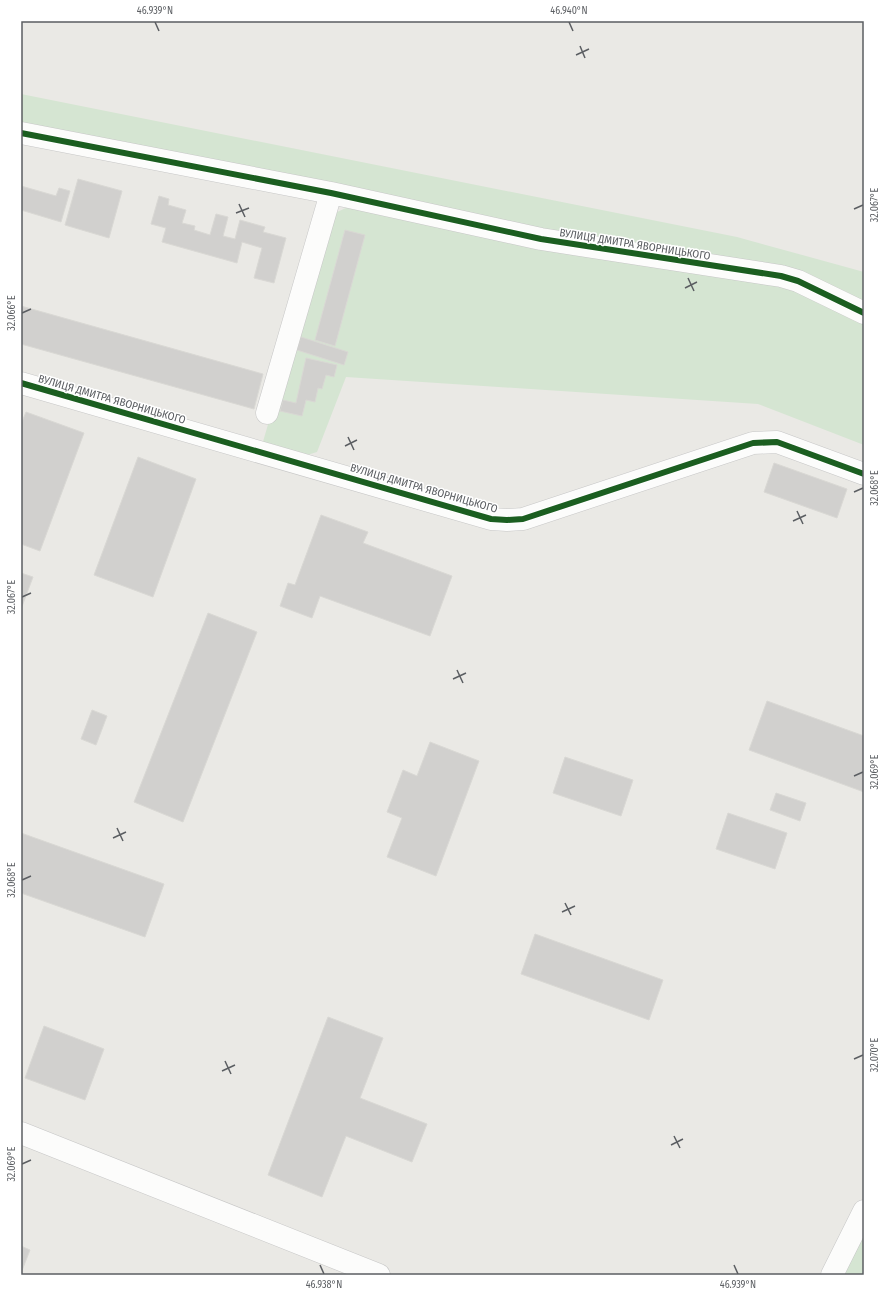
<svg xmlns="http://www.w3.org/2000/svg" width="885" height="1296" viewBox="0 0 885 1296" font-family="'Fira Sans Condensed',sans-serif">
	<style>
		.green { fill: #d5e5d2 }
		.building { fill: #d1d0ce; stroke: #d9d8d4 }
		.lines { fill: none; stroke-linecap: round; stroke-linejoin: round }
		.minor-casing { stroke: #c7c7c7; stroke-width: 23 }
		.minor { stroke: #fcfcfb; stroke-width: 22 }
		.cycleway-casing { stroke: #fff; stroke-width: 8 }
		.cycleway { stroke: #1b5e20; stroke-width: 6 }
		.ticks { fill: none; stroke: #5b5e62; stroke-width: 1.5 }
		.labels { text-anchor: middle; stroke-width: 3; stroke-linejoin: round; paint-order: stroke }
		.street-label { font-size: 11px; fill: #5b5e62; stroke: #fff }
		.neatline { fill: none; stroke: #5b5e62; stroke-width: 1.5 }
		.ticks-label { font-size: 10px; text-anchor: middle; fill: #5b5e62 }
	</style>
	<rect width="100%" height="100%" fill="#eae9e5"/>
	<path class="green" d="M21 94 737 237 864 272V306L543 233 21 126Z
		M348 207 779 282 864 321V445L758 404 346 377 317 452 307 455 262 445 328 220 335 213Z
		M864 1231V1275H834Z"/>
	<path class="building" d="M78 179 122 191 109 238 65 225Z
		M21 186 56 196 59 188 70 191 61 222 21 210Z
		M159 196 169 199 168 205 186 210 182 223 195 226 194 230 210 235 216 214 228 217 223 236 235 239 240 220 265 227 263 232 286 238 274 283 254 278 262 248 242 242 237 263 162 242 166 228 151 224Z
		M345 230 365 235 335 346 315 340Z
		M21 306 263 374 254 409 21 344Z
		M301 337 348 352 344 365 297 350Z
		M306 358 337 365 334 377 326 375 322 389 318 388 315 402 306 400 302 416 280 411 283 400 296 403Z
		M26 412 84 433 40 551 21 544V424Z
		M138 457 196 479 153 597 94 575Z
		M774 463 847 489 837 518 764 492Z
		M321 515 368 532 363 543 452 576 430 636 320 596 312 618 280 606 288 583 295 585Z
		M21 573 33 577 21 609Z
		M208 613 257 632 183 822 134 802Z
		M767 701 864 736V792L749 750Z
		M92 710 107 716 96 745 81 739Z
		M430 742 479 761 436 876 387 857 402 818 387 812 403 770 417 776Z
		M565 757 633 780 621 816 553 793Z
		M776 793 806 803 800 821 770 810Z
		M728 813 787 833 775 869 716 849Z
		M21 833 164 884 145 937 21 893Z
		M535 934 663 980 649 1020 521 974Z
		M328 1017 383 1038 360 1098 427 1124 412 1162 346 1136 322 1197 268 1175Z
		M44 1026 104 1049 85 1100 25 1078Z
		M21 1246 30 1250 21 1273Z"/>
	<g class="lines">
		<defs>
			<path id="minor" d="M21 133 331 193 541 239 781 276 798 281 864 313
				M21 383 491 519 507 520 523 519 753 443 777 442 864 474
				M267 413 331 193
				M21 1133 379 1275
				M832 1275 864 1211"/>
		</defs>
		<use href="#minor" class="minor-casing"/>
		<use href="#minor" class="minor"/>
		<defs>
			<path id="cycleway" d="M21 133 331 193 541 239 781 276 798 281 864 313
				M21 383 491 519 507 520 523 519 753 443 777 442 864 474"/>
		</defs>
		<use href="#cycleway" class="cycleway-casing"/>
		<use href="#cycleway" class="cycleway"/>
	</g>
	<path class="ticks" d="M155 22 159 31M569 22 573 31M580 46 585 58M576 55 589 49M239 204 245 217M854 209 863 205M236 213 249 208M688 278 694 291M685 288 697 282M22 313 31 309M348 437 354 450M345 446 357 440M854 492 863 488M797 511 803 524M793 521 806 515M22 597 31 593M457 670 463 683M453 679 466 673M854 776 863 772M117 828 123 841M113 838 126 832M22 880 31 876M565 903 571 915M562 912 575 906M854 1059 863 1055M225 1061 231 1074M222 1071 235 1065M674 1136 680 1148M671 1145 683 1139M22 1164 31 1160M320 1265 324 1274M734 1265 738 1274"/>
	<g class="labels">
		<g class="street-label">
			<text transform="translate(635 244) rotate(9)" y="4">ВУЛИЦЯ ДМИТРА ЯВОРНИЦЬКОГО</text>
			<text transform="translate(112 399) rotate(16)" y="4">ВУЛИЦЯ ДМИТРА ЯВОРНИЦЬКОГО</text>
			<text transform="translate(424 488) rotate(16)" y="4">ВУЛИЦЯ ДМИТРА ЯВОРНИЦЬКОГО</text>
		</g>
	</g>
	<rect width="885" height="1296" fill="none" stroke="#ffffff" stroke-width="44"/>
	<rect x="22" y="22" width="841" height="1252" class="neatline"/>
	<g class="ticks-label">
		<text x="155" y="14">46.939°N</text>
		<text x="569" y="14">46.940°N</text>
		<text transform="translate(874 205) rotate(-90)" y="4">32.067°E</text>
		<text transform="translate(11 313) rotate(-90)" y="4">32.066°E</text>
		<text transform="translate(874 488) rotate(-90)" y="4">32.068°E</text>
		<text transform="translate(11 597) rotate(-90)" y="4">32.067°E</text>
		<text transform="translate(874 772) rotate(-90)" y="4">32.069°E</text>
		<text transform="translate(11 880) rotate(-90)" y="4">32.068°E</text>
		<text transform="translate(874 1055) rotate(-90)" y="4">32.070°E</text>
		<text transform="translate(11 1164) rotate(-90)" y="4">32.069°E</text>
		<text x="324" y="1288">46.938°N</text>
		<text x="738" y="1288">46.939°N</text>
	</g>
</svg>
